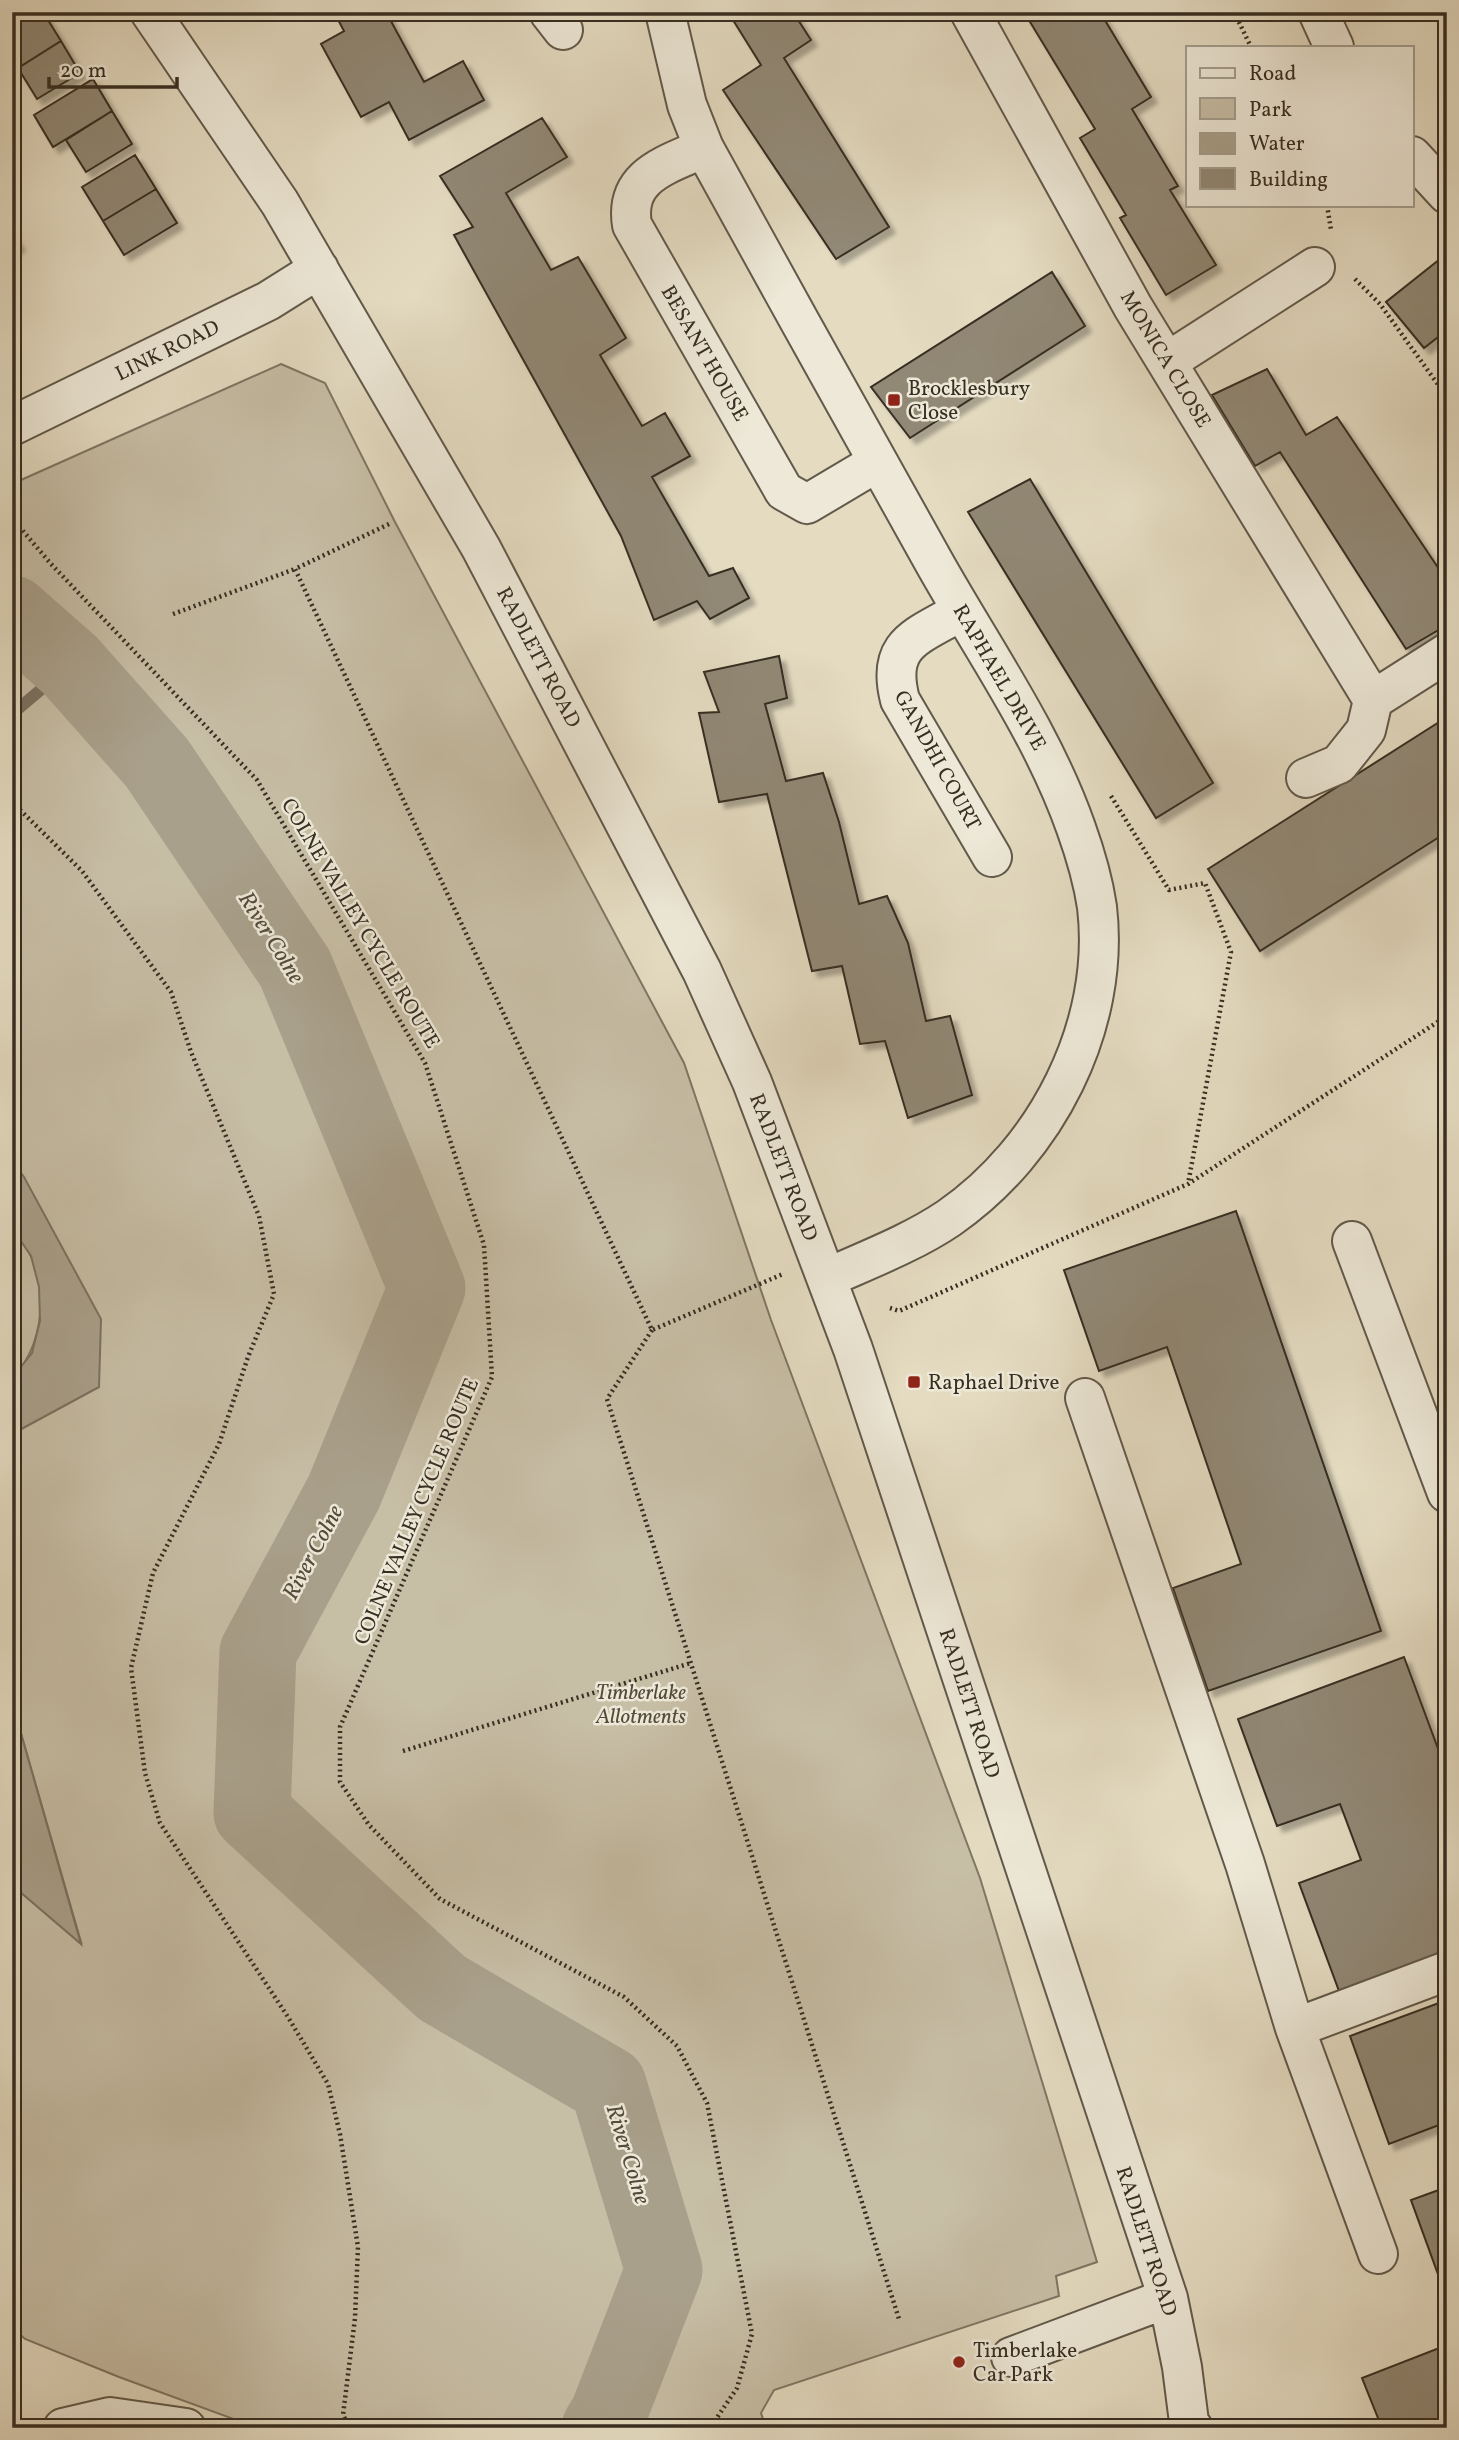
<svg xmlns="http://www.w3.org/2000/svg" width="1459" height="2440" viewBox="0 0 1459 2440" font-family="Vollkorn,serif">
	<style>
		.green { fill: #c7bea6; stroke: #7f7664; stroke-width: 2 }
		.water { fill: #a9a08b; stroke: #7b7261; stroke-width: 2 }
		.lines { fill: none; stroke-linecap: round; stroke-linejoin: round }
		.stream { stroke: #7b7261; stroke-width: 12 }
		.river { stroke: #a9a08b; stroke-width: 77 }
		.building { fill: #918875; stroke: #372e22; stroke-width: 2; filter: url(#shadow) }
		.minor-casing { stroke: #62594a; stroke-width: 42 }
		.path { stroke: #372e22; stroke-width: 4.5; stroke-dasharray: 2 3.5; stroke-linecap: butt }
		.minor { stroke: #ede8d7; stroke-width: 38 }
		.poi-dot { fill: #8f2418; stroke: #ede8d7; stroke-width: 2.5 }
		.labels { text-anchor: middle; stroke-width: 5; stroke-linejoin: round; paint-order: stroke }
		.street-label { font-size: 21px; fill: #372e22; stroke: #ede8d7 }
		.poi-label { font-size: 21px; fill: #372e22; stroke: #ede8d7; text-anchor: start }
		.park-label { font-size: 21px; font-style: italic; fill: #544b3c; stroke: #ede8d7 }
		.water-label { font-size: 23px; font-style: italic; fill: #544a3c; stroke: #ede8d7 }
	</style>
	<defs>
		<filter id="shadow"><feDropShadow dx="6" dy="6" stdDeviation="2" flood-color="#0004"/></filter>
	</defs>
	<rect width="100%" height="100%" fill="#e4dbc1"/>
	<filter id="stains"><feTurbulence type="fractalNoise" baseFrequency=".00286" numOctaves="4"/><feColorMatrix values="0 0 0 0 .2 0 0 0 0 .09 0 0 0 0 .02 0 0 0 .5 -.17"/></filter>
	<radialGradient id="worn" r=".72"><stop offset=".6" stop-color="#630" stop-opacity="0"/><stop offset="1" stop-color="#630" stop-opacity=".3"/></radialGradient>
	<path class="green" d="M281 364 325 383 395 522 684 1063 771 1320 980 1878 1097 2262 1056 2276 1059 2296 774 2390 761 2413 766 2428H258L119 2377 25 2339 12 2327V1885L81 1942 12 1702V1434L99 1387 24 1177 12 1162V484Z
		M12 1228C50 1266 50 1341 12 1378Z"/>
	<path class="water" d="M12 1162 24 1177 101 1319 99 1387 12 1434V1378L32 1353 40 1321 39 1287 31 1256 12 1228Z
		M12 1702 81 1944 12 1885Z"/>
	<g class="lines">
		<path class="stream" d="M12 714 70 665"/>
		<path class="river" d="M12 614 70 665 157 763 295 968 427 1288 344 1492 258 1652 252 1813 442 1988 608 2085 664 2270 608 2415 600 2428"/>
	</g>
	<path class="building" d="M12 12H27L12 21Z
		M37 12H43L61 41 18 68 12 58V27Z
		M334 12H386L424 82 463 61 484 100 409 140 389 102 361 117 321 44 344 31Z
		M728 12H793L811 40 784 58 889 227 836 259 723 90 761 65Z
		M1024 12H1100L1151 97 1132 109 1178 186 1170 190 1216 265 1166 295 1120 218 1126 215 1080 138 1095 129Z
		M61 41 80 73 37 99 18 68Z
		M93 79 112 111 53 147 34 115Z
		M112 111 132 144 86 172 66 140Z
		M542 118 567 157 506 193 551 270 578 257 626 338 600 355 642 426 665 413 690 456 652 477 709 576 733 568 749 598 710 619 697 601 654 620 621 536 454 235 473 227 440 176Z
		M135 155 156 189 103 221 82 187Z
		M156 189 177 223 124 255 103 221Z
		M12 235 19 245 12 249Z
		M1445 255 1447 330 1424 348 1386 302Z
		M1052 272 1085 326 910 438 871 387Z
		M1267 369 1306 435 1337 417 1447 581V625L1406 649 1280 452 1255 466 1212 395Z
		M1030 479 1213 783 1156 818 968 512Z
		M779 656 787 698 765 704 786 781 823 773 839 822 859 904 887 896 908 943 926 1021 950 1016 972 1095 908 1118 885 1041 860 1044 842 966 812 971 767 794 719 802 699 713 719 712 704 672Z
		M1447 717V832L1260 951 1208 869Z
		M1236 1211 1381 1631 1208 1691 1173 1588 1241 1564 1167 1347 1099 1371 1064 1270Z
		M1404 1657 1447 1773V1951L1339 1991 1299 1883 1361 1860 1340 1804 1277 1826 1238 1719Z
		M1447 2000V2122L1389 2144 1350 2036Z
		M1447 2187V2299L1411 2200Z
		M1447 2345V2428H1382L1362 2378Z"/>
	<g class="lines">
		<defs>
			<path id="minor" d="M150 12 280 203 481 548 702 971 752 1082 853 1349 1168 2298 1182 2367 1189 2422 1193 2428
				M549 12 563 30
				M665 12 687 105 704 148C780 287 858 426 935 564 984 651 1043 734 1076 828 1085 853 1093 880 1097 907 1111 1026 1046 1151 949 1218 912 1243 867 1260 827 1278
				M970 12 1133 307 1373 700 1366 730 1339 764 1306 778
				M1318 12 1334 47
				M704 148C667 165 624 175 632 225L784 491 807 504 876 463
				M1412 156 1447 194
				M1167 362 1315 267
				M12 426 268 301 319 269
				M961 611C918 637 885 642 900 700L992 857
				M1373 700 1447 653
				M1352 1241 1447 1493
				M1085 1398 1245 1864 1295 2028 1378 2254
				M1295 2028 1447 1971
				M1011 2357 1168 2298
				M63 2428 110 2417 186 2428"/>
		</defs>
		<use href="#minor" class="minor-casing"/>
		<path class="path" d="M1234 12 1251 47
			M1327 205 1331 230
			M1355 279 1380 304 1447 397
			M12 518 51 564 257 780 425 1063 484 1245 492 1377 340 1727V1782L369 1825 440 1899 624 1997 677 2046 707 2103 752 2334 737 2388 710 2428
			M389 524 295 569 652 1330 783 1274
			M173 614 295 569
			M1111 796 1169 890 1205 883 1231 952 1188 1184
			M12 802 82 871 171 992 191 1052 259 1216 274 1294 248 1357 219 1444 153 1573 131 1668 145 1773 160 1823 288 2017 328 2084 340 2134 358 2247 355 2318 343 2415 350 2428
			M890 1308 899 1311 1188 1184 1447 1016
			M652 1330 607 1399 899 2319
			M403 1751 691 1663"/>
		<use href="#minor" class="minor"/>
	</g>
	<g class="poi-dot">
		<rect x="887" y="393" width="14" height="14" rx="3.5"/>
		<rect x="907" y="1375" width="14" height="14" rx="3.5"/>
		<circle cx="959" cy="2362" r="7"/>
	</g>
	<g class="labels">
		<g class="street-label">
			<text transform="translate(167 350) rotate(-26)" y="7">LINK ROAD</text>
			<text transform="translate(705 353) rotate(60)" y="7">BESANT HOUSE</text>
			<text transform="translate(1166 359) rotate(59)" y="7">MONICA CLOSE</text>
			<text transform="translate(539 657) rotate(62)" y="7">RADLETT ROAD</text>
			<text transform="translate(1000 677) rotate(60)" y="7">RAPHAEL DRIVE</text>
			<text transform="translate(938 760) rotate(61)" y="7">GANDHI COURT</text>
			<text transform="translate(361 923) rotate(59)" y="7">COLNE VALLEY CYCLE ROUTE</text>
			<text transform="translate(784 1167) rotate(69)" y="7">RADLETT ROAD</text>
			<text transform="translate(416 1511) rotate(-67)" y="7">COLNE VALLEY CYCLE ROUTE</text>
			<text transform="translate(970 1703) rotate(72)" y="7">RADLETT ROAD</text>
			<text transform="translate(1147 2241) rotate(72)" y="7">RADLETT ROAD</text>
		</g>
		<g class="poi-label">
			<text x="908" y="395">Brocklesbury<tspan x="908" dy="24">Close</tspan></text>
			<text x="928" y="1389">Raphael Drive</text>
			<text x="973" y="2357">Timberlake<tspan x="973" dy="24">Car Park</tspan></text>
		</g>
		<g class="park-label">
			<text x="641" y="1699">Timberlake<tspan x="641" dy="24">Allotments</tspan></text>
		</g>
		<g class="water-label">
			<text transform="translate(272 937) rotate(58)" y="8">River Colne</text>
			<text transform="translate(312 1552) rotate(-62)" y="8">River Colne</text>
			<text transform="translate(629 2154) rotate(73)" y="8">River Colne</text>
		</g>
	</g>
	<rect width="1459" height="2440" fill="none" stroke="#e4dbc1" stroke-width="42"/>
	<rect x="14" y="14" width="1431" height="2412" fill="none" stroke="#372e22" stroke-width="3.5"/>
	<rect x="21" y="21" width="1417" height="2398" fill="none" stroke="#372e22" stroke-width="2"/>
	<rect x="1186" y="46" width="228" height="161" fill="#ede8d7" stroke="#a49e8f" stroke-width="2"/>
	<rect x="1200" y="68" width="35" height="10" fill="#ede8d7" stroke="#a49e8f" stroke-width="2"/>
	<text x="1249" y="80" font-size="21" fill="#372e22">Road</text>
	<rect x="1200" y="98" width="35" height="21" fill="#c7bea6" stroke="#a49e8f" stroke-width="2"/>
	<text x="1249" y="116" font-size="21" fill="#372e22">Park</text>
	<rect x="1200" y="133" width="35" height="21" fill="#a9a08b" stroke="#a49e8f" stroke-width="2"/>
	<text x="1249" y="150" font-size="21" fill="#372e22">Water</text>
	<rect x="1200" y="168" width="35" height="21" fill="#918875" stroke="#a49e8f" stroke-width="2"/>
	<text x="1249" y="186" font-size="21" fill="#372e22">Building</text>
	<path d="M49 77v10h128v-10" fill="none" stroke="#372e22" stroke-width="3.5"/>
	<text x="60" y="77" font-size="21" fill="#372e22" stroke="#ede8d7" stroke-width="5" paint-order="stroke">20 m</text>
	<rect width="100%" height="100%" filter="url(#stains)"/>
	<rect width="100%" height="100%" fill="url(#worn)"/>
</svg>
